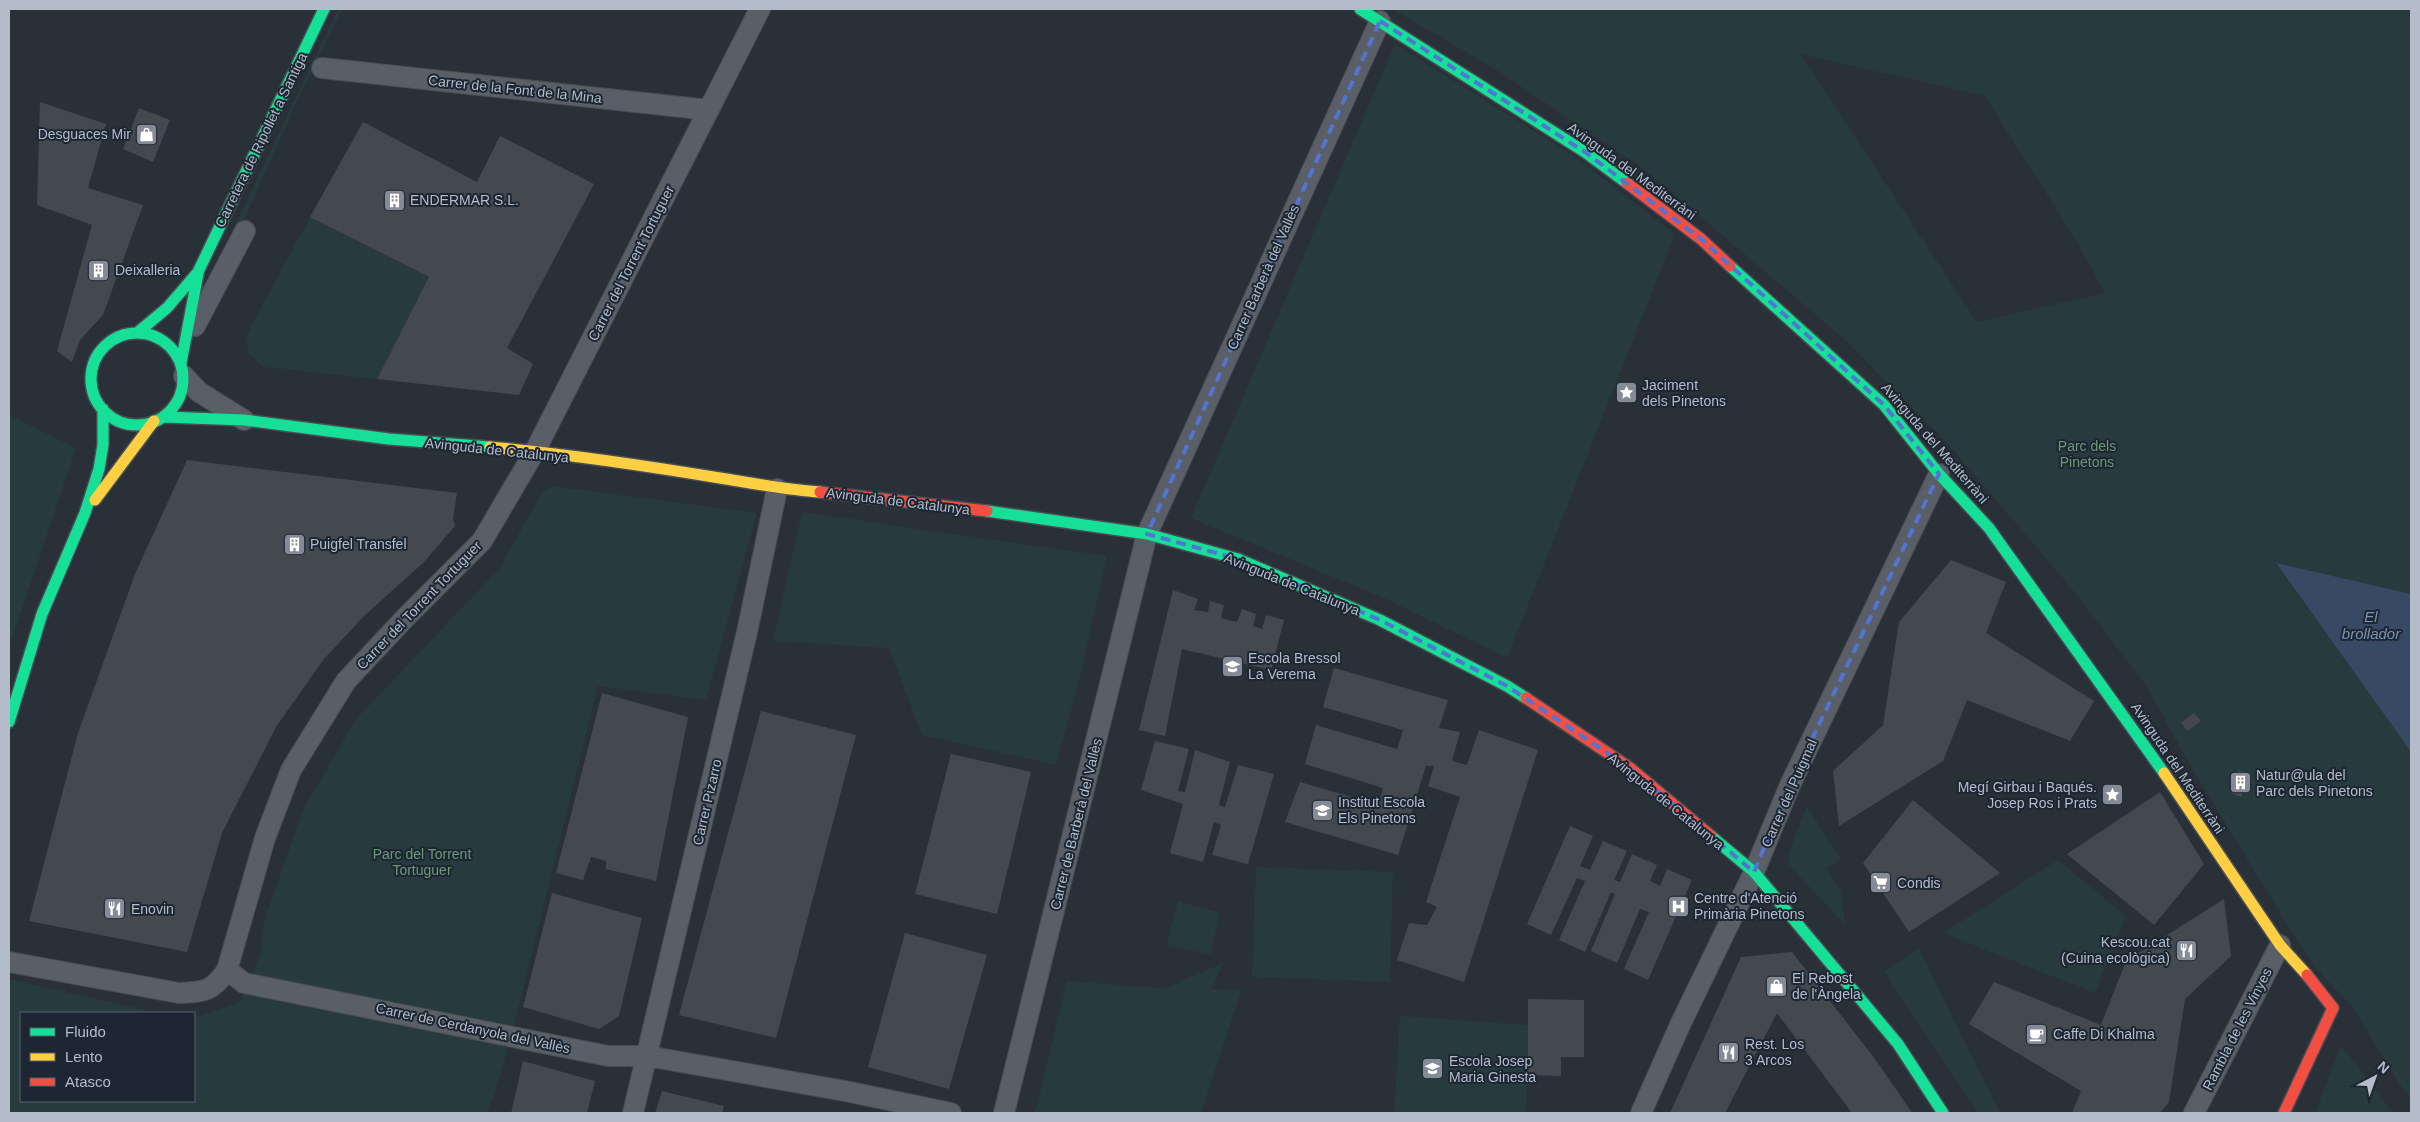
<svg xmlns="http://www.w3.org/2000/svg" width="2420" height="1122" viewBox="0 0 2420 1122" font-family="Helvetica,sans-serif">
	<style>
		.green { fill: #273a3e; fill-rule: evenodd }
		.water { fill: #384963 }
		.building { fill: #444950 }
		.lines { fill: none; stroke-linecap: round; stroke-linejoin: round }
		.street-casing { stroke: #484c53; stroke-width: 22 }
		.fast-casing { stroke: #484c53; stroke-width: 14 }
		.slow-casing { stroke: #484c53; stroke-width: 14 }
		.jam-casing { stroke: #484c53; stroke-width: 14 }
		.street { stroke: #5a5e66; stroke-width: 20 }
		.fast { stroke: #16e098; stroke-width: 11 }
		.slow { stroke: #ffcf43; stroke-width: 11 }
		.jam { stroke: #f24e42; stroke-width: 11 }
		.marked { fill: none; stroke: #5274d3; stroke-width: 4; stroke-dasharray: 10 6; stroke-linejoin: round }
		.labels { text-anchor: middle; stroke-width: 4; stroke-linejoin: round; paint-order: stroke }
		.street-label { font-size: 14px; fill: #b4bcc9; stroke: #1d2633 }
		.poi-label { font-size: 14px; fill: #b4bcc9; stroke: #1d2633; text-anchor: start }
		.park-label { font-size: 14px; fill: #6b9a76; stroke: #1d2633 }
		.water-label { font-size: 15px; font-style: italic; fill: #7c92b1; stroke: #1d2633 }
	</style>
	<rect width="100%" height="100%" fill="#2a3038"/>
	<path class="green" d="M338 9H342L295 106 238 233 232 232Z
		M1392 9H2411V594L2276 564 2411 752V1097L2402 1088 2352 1006 2317 970 2286 923 2192 768 2145 684 2069 585 1948 444 1844 339 1648 172 1495 69ZM1800 54 1985 96 2078 244 2105 293 1977 322Z
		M1395 44 1577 158 1675 234 1507 658 1386 599 1191 518Z
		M310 217 429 277 377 379 264 367 248 353 247 334Z
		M9 415 76 448 9 648Z
		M553 486 757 513 706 700 598 686 508 1049 488 1113H9V979L158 1013H21V1101H194V1018L240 1002 260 955 265 918 303 810 356 719 499 569 543 491Z
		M802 512 1107 556 1079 681 1056 765 922 735 889 648 773 641Z
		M1807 806 1841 859 1826 868 1841 891 1845 925 1789 865 1788 855Z
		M2058 860 2126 916 2095 993 1943 933Z
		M1256 867 1393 872 1390 982 1252 977Z
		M1178 901 1220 913 1211 954 1166 946Z
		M1919 949 2000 1113H1977L1884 971Z
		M1223 963 1212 989 1241 991 1201 1113H1035L1067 981 1165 988Z
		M1400 1016 1530 1025 1526 1113H1394Z
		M2341 1045 2393 1113H2315Z"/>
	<path class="water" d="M2276 563 2411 594V752Z"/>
	<path class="building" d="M40 102 106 124 88 188 143 205 103 315 80 340 72 362 57 351 92 225 37 205Z
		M139 108 170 120 153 162 123 149Z
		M363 122 477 182 500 136 594 184 507 348 533 364 519 395 377 379 429 277 310 217Z
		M187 460 457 493 453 518 455 526 424 562 364 616 324 659 276 727 222 833 187 952 29 921 78 733 135 574Z
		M1951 560 2006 582 1986 633 2094 701 2070 741 1967 700 1943 761 1839 826 1833 771 1883 725 1899 622Z
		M1173 590 1198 599 1194 610 1208 612 1210 601 1224 605 1221 618 1237 622 1242 609 1256 614 1253 626 1262 629 1266 615 1284 620 1271 670 1182 649 1165 736 1139 730Z
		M1334 668 1448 700 1439 728 1460 732 1452 761 1467 765 1479 730 1538 750 1464 982 1397 960 1409 923 1427 925 1437 907 1426 902 1460 797 1428 786 1434 766H1426L1398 855 1285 822 1300 782 1379 805 1383 788 1305 764 1316 725 1397 749 1403 730 1323 707Z
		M602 693 688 717 656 881 606 869V861L591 857 583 880 556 873Z
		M761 711 856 735 776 1038 679 1015Z
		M2194 713 2201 721 2187 731 2181 723Z
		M1155 741 1189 749 1178 791 1185 792 1195 750 1230 762 1219 805 1225 807 1238 765 1274 774 1248 864 1212 855 1221 825 1214 822 1203 862 1170 853 1183 804 1141 790Z
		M951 754 1031 772 997 914 915 894Z
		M2238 770 2248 773 2241 797 2231 793Z
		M2160 792 2204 864 2154 925 2067 854Z
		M1913 800 2000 873 1909 932 1863 863Z
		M1570 826 1593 836 1580 866 1590 870 1603 841 1627 851 1614 880 1620 882 1632 854 1657 865 1650 881 1660 886 1667 869 1692 880 1648 980 1624 969 1649 912 1640 909 1617 963 1591 951 1615 894 1611 892 1585 952 1559 940 1585 881 1577 878 1551 935 1527 924Z
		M552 893 642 918 619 1016 599 1029 523 1007Z
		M2224 899 2231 956 2185 999 2169 1102 2160 1113H2072L2081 1091 1969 1024 1994 982 2101 1025 2126 961Z
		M905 933 987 955 949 1089 868 1067Z
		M1792 952 1875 1059 1911 1111 1910 1113H1852L1777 1013 1725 1113H1670L1741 957Z
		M1528 999 1584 1000V1057H1561V1076L1528 1075Z
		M523 1061 595 1081 587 1113H511Z
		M662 1091 724 1106 722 1113H655Z"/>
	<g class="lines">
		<defs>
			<path id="street" d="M322 68 709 110
				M195 326 245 231
				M184 376 199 392 244 420
				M9 962 179 993C204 992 212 992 227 970L265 838 291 770 346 681 406 617 482 541 535 451 760 9
				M227 970 244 983 608 1056H647L845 1091 951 1113
				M633 1113 747 632 777 489
				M1004 1113 1147 534 1380 21
				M1641 1113 1680 1025 1754 872 1790 785 1939 474
				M2194 1113 2280 945"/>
			<path id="fast" d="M1360 9 1585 152 1627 183
				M1730 266 1884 405 1939 474 1989 528 2164 773
				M137 333 167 308 198 272 324 9
				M91 379a46 46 0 1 1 92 0a46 46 0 1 1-92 0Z
				M181 363 198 274
				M164 417 244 420 389 439 490 447
				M987 511 1147 534 1238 559 1380 620 1507 686 1526 698
				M9 722 42 614 85 513 99 469 103 445V409
				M1711 836 1754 872 1898 1044 1943 1113"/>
			<path id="slow" d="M490 447C569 454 648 466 726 479 757 484 788 490 820 492
				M95 500 154 421
				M2164 773 2280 945 2307 975"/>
			<path id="jam" d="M1627 183 1701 239 1730 266
				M820 492 987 511
				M1526 698 1630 768 1711 836
				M2284 1113 2333 1008 2307 975"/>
		</defs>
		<use href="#street" class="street-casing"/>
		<use href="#fast" class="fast-casing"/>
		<use href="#slow" class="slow-casing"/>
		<use href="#jam" class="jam-casing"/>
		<use href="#street" class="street"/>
		<use href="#fast" class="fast"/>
		<use href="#slow" class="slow"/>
		<use href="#jam" class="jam"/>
	</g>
	<path class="marked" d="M1380 21 1585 152 1701 239 1884 405 1939 474 1790 785 1754 872 1630 768 1507 686 1380 620 1238 559 1147 534Z"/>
	<defs>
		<symbol id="shop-square" viewBox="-11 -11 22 22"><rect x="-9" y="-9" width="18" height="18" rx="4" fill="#848b96" stroke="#1d2633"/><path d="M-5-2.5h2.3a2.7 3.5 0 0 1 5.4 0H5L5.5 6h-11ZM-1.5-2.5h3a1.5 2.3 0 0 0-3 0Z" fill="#fff"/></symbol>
		<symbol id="building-square" viewBox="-11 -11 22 22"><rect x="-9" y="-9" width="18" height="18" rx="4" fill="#848b96" stroke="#1d2633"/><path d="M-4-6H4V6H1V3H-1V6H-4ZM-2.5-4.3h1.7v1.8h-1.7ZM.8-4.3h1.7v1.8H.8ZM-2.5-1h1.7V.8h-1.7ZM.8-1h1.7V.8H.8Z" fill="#fff"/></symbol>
		<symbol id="sight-square" viewBox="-11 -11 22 22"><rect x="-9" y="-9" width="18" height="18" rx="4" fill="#848b96" stroke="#1d2633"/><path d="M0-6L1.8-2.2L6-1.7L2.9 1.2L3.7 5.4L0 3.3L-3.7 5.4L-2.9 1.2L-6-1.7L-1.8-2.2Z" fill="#fff"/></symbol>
		<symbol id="school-square" viewBox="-11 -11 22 22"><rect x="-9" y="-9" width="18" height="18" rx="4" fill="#848b96" stroke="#1d2633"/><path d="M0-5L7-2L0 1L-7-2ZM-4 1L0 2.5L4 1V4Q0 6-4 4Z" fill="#fff"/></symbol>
		<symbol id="supermarket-square" viewBox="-11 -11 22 22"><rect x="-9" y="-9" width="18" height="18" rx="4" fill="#848b96" stroke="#1d2633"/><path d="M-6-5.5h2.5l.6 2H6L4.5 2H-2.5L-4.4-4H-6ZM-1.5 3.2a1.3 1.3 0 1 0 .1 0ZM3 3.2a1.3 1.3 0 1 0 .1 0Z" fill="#fff"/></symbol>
		<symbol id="hospital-square" viewBox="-11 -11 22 22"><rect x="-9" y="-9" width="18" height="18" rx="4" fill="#848b96" stroke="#1d2633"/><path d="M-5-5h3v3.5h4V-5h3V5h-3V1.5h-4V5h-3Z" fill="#fff"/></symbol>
		<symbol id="restaurant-square" viewBox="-11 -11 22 22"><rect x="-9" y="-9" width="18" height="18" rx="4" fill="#848b96" stroke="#1d2633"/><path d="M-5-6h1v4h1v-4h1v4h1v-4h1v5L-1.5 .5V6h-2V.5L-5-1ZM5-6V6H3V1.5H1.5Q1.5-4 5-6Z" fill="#fff"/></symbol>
		<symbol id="cafe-square" viewBox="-11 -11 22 22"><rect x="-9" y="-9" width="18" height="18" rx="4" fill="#848b96" stroke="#1d2633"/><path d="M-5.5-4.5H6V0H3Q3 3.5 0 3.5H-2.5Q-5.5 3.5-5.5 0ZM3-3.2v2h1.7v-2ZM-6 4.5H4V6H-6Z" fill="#fff"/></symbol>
	</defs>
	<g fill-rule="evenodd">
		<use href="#shop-square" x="134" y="122" width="25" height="25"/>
		<use href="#building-square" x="382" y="188" width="25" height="25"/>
		<use href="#building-square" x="86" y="258" width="25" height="25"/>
		<use href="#sight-square" x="1614" y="380" width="25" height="25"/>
		<use href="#building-square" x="282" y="532" width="25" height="25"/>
		<use href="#school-square" x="1220" y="654" width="25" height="25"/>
		<use href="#building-square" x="2228" y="770" width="25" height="25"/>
		<use href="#sight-square" x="2100" y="782" width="25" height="25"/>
		<use href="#school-square" x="1310" y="798" width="25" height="25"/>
		<use href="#supermarket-square" x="1868" y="870" width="25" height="25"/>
		<use href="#hospital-square" x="1666" y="894" width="25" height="25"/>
		<use href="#restaurant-square" x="102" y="896" width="25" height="25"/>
		<use href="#restaurant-square" x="2174" y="938" width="25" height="25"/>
		<use href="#shop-square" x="1764" y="974" width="25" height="25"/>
		<use href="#cafe-square" x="2024" y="1022" width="25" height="25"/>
		<use href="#restaurant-square" x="1716" y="1040" width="25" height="25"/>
		<use href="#school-square" x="1420" y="1056" width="25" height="25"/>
	</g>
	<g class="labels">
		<g class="street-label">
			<text transform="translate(515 89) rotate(6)" y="5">Carrer de la Font de la Mina</text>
			<text transform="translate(261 140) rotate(-64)" y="5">Carretera de Ripollet a Santiga</text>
			<text transform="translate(1632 171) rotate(36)" y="5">Avinguda del Mediterràni</text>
			<text transform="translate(631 263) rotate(-63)" y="5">Carrer del Torrent Tortuguer</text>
			<text transform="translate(1263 277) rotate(-66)" y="5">Carrer Barberà del Vallès</text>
			<text transform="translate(1935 443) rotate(49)" y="5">Avinguda del Mediterràni</text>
			<text transform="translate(497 450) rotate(6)" y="5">Avinguda de Catalunya</text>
			<text transform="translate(898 501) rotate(7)" y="5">Avinguda de Catalunya</text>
			<text transform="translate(1292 584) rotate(22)" y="5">Avinguda de Catalunya</text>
			<text transform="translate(419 605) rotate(-46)" y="5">Carrer del Torrent Tortuguer</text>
			<text transform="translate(2178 768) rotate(56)" y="5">Avinguda del Mediterràni</text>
			<text transform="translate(1789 793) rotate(-66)" y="5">Carrer del Puigmal</text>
			<text transform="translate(1666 801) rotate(39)" y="5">Avinguda de Catalunya</text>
			<text transform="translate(707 802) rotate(-77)" y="5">Carrer Pizarro</text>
			<text transform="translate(1076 824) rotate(-76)" y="5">Carrer de Barberà del Vallès</text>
			<text transform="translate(473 1028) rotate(12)" y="5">Carrer de Cerdanyola del Vallès</text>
			<text transform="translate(2237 1029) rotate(-63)" y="5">Rambla de les Vinyes</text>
		</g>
		<g class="poi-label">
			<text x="131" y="139" text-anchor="end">Desguaces Mir</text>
			<text x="410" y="205">ENDERMAR S.L.</text>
			<text x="115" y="275">Deixalleria</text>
			<text x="1642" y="390">Jaciment<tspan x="1642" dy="16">dels Pinetons</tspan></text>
			<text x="310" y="549">Puigfel Transfel</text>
			<text x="1248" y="663">Escola Bressol<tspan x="1248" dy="16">La Verema</tspan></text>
			<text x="2256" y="780">Natur@ula del<tspan x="2256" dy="16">Parc dels Pinetons</tspan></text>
			<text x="2097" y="792" text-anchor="end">Megí Girbau i Baqués.<tspan x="2097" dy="16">Josep Ros i Prats</tspan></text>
			<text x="1338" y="807">Institut Escola<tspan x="1338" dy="16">Els Pinetons</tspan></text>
			<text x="1897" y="888">Condis</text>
			<text x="1694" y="903">Centre d'Atenció<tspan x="1694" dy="16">Primària Pinetons</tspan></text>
			<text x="131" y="914">Enovin</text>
			<text x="2170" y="947" text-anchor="end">Kescou.cat<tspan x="2170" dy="16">(Cuina ecològica)</tspan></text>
			<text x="1792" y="983">El Rebost<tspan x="1792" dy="16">de l'Àngela</tspan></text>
			<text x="2053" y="1039">Caffe Di Khalma</text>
			<text x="1745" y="1049">Rest. Los<tspan x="1745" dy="16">3 Arcos</tspan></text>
			<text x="1449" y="1066">Escola Josep<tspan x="1449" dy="16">Maria Ginesta</tspan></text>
		</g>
		<g class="park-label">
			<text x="2087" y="451">Parc dels<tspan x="2087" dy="16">Pinetons</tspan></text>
			<text x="422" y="859">Parc del Torrent<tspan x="422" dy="16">Tortuguer</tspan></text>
		</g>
		<g class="water-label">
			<text x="2371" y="622">El<tspan x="2371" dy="17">brollador</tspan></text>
		</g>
	</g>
	<rect width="2420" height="1122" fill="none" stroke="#b4bcc9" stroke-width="20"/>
	<rect x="20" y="1012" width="175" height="90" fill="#1d2633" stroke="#59626f"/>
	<rect x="30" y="1028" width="25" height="8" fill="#16e098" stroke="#59626f"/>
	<text x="65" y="1037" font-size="15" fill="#b4bcc9">Fluido</text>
	<rect x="30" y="1053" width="25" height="8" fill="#ffcf43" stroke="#59626f"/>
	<text x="65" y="1062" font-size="15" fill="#b4bcc9">Lento</text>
	<rect x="30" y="1078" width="25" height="8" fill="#f24e42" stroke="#59626f"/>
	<text x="65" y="1087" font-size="15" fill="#b4bcc9">Atasco</text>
	<g transform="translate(2375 1077) rotate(41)" stroke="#1d2633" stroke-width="4" paint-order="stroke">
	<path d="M0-4L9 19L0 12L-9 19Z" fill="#b4bcc9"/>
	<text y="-8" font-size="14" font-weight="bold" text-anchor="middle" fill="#b4bcc9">N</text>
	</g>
</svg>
